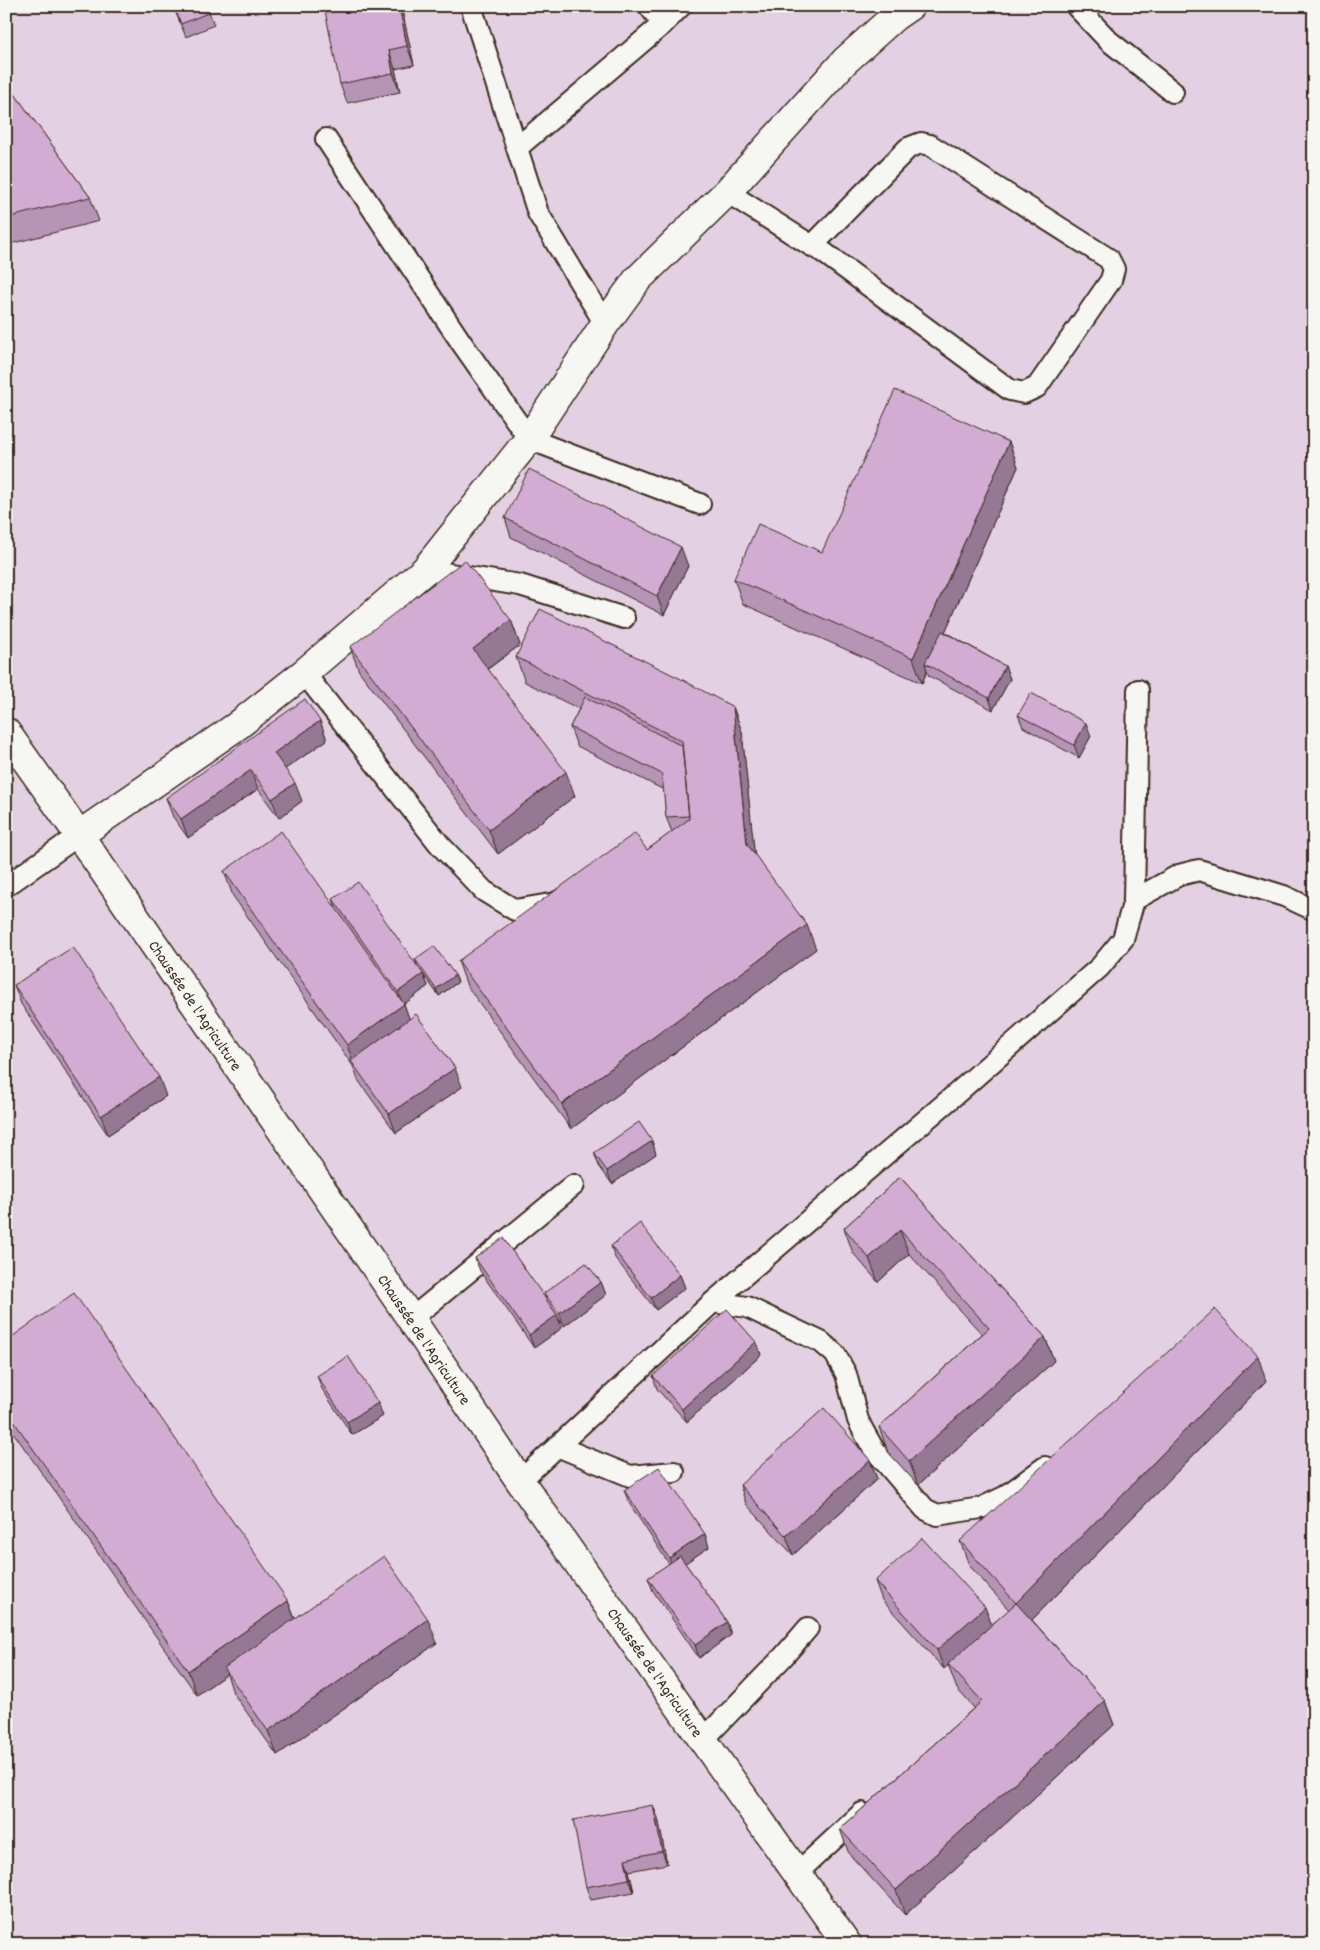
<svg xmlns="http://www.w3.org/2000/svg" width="1320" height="1950" viewBox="0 0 1320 1950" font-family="Dekko,sans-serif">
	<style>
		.built { fill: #e4d0e3 }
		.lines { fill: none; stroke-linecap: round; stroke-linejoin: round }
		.lane-casing { stroke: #3b2a1e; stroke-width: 24 }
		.street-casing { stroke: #3b2a1e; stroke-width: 31 }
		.secondary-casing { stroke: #3b2a1e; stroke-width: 31 }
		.lane { stroke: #f6f6f2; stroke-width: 20 }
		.street { stroke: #f6f6f2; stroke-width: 28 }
		.secondary { stroke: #f6f6f2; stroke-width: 28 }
		.wall { fill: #b594b6; stroke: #3b2a1e }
		.shaded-wall { fill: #947894; stroke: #3b2a1e }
		.building { fill: #d3acd4; stroke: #3b2a1e }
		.labels { text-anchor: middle; stroke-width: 4; stroke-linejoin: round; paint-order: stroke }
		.street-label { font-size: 16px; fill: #3b2a1e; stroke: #f6f6f2 }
	</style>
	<rect width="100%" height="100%" fill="#ece0e9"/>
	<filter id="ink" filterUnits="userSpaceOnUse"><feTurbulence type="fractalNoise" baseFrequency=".02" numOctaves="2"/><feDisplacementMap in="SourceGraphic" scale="10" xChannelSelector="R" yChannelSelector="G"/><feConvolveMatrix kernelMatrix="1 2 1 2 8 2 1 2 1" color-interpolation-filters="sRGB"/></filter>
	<g filter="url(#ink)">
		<path class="built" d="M6 6H1314V1944H6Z"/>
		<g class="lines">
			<defs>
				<path id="lane" d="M471 6 538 213 605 324
					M649 6 663 24
					M1076 6 1109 41 1173 92
					M326 139 461 342 529 439 700 504
					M518 147 663 24 681 6
					M727 192 812 246 823 252 1010 390 1024 393 1037 387 1111 280 1114 269 1109 259 930 145 921 143 908 148 812 246
					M425 570 520 585 624 618
					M304 673 440 845 484 891 515 910 556 903 559 901
					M6 886 79 835
					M1134 900 1179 875 1199 870 1284 896 1314 910
					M713 1302 747 1307 821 1342 835 1354 846 1374 858 1420 864 1432 873 1448 925 1509 937 1515 981 1508 1006 1496 1045 1467
					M411 1319 574 1185
					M557 1446 630 1476 674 1472
					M520 1481 713 1302 949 1100 1100 967 1123 939 1134 900 1138 690
					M703 1740 783 1657 808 1628
					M797 1873 862 1813"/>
				<path id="street" d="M79 835 237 726 304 673 425 570 529 439 605 324 637 280 727 192 845 61 894 17 910 6"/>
				<path id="secondary" d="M6 732 79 835 411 1319 520 1481 847 1944"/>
			</defs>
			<use href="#lane" class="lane-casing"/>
			<use href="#street" class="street-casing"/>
			<use href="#secondary" class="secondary-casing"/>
			<use href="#lane" class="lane"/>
			<use href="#street" class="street"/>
			<use href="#secondary" class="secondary"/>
		</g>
		<path class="wall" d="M173 6H207L214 25 186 37Z
			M401 6 414 65 395 69 400 92 347 103 340 84Z
			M6 82 90 197 99 221 6 245Z
			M1009 442 1018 467 945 632 1005 666 1010 679 993 710 929 676 927 671 922 683 743 604 734 579 822 552Z
			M505 518 688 566 664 615 511 537Z
			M511 620 520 645 488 669 575 796 498 854 359 671 350 647Z
			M516 657 733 707 742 732 754 854 816 949 571 1129 467 986 458 961 647 850 672 832 666 817 664 790 577 746 570 727 579 709 525 682Z
			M1018 715 1091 736 1079 758 1023 727Z
			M320 721 327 740 285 769 302 801 279 818 258 789 188 838 173 817 166 798Z
			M224 871 336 908 333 899 417 965 415 959 455 975 458 982 439 996 423 974 428 986 404 1004 409 1019 462 1087 396 1133 358 1080 353 1066 233 896Z
			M14 985 166 1096 108 1135 21 1004Z
			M652 1141 656 1154 612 1184 599 1166 594 1153Z
			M900 1177 1045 1337 1054 1361 918 1485 888 1452 879 1427 982 1334 909 1254 878 1282 853 1253 844 1228Z
			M611 1246 680 1275 685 1288 656 1310 615 1258Z
			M475 1258 547 1301 544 1293 601 1282 606 1295 564 1326 559 1319 562 1328 534 1348 480 1271Z
			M6 1341 288 1601 295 1619 437 1643 277 1755 233 1693 227 1674 197 1695 6 1422Z
			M756 1342 761 1355 687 1422 657 1389 653 1376Z
			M317 1376 383 1416 352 1435 322 1389Z
			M1266 1381 1032 1620 1105 1701 1114 1725 905 1915 849 1854 840 1829 974 1708 957 1689 948 1665 944 1669 882 1600 875 1581 991 1625 1009 1610 969 1565 960 1541Z
			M870 1460 877 1479 793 1555 746 1504 740 1485Z
			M624 1490 705 1534 709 1547 685 1563 727 1622 731 1635 699 1658 653 1591 648 1578 669 1564 629 1503Z
			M658 1818 667 1864 629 1871 634 1892 591 1900 586 1887Z"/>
		<path class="shaded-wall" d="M399 6H401L414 65 407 46Z
			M389 50 395 69 400 92 393 73Z
			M1009 442 1018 467 930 666 925 663 927 671 922 683 913 658Z
			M681 547 688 566 664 615 657 596Z
			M511 620 520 645 482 673 473 649Z
			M1005 666 1010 679 993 710 989 698Z
			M733 707 742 732 756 868 747 844Z
			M320 721 327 740 281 772 274 753Z
			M1086 723 1091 736 1079 758 1074 745Z
			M251 770 258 789 188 838 181 819Z
			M566 772 575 796 498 854 489 830Z
			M295 783 302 801 279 818 272 799Z
			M807 925 816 949 571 1129 562 1104Z
			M423 974 428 986 403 1005 398 992Z
			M455 975 458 982 439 996 436 989Z
			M404 1004 413 1029 354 1064 347 1045Z
			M455 1068 462 1087 396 1133 389 1114Z
			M159 1077 166 1096 108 1135 101 1116Z
			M652 1141 656 1154 612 1184 607 1171Z
			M900 1230 909 1254 878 1282 869 1258Z
			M680 1275 685 1288 656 1310 651 1298Z
			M601 1282 606 1295 564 1326 559 1313Z
			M557 1315 562 1328 534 1348 529 1335Z
			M1045 1337 1054 1361 918 1485 909 1461Z
			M756 1342 761 1355 687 1422 682 1409Z
			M1258 1356 1266 1381 1025 1627 1016 1603Z
			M378 1403 383 1416 352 1435 347 1422Z
			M870 1460 877 1479 793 1555 786 1536Z
			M705 1534 709 1547 674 1571 669 1558Z
			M288 1601 297 1625 224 1668 227 1674 197 1695 188 1671Z
			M985 1607 992 1626 944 1669 937 1650Z
			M428 1619 437 1643 277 1755 268 1731Z
			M727 1622 731 1635 699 1658 695 1645Z
			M1105 1701 1114 1725 905 1915 896 1890Z
			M653 1805 658 1818 667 1864 662 1851Z
			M625 1859 629 1871 634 1892 629 1879Z"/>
		<path class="building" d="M174 6H207L210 12 181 24Z
			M324 6H399L407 46 389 50 393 73 340 84Z
			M6 82 90 197 6 218Z
			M895 390 1009 442 913 658 734 579 758 524 822 552Z
			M529 469 681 547 657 596 505 518Z
			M465 560 511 620 473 649 566 772 489 830 350 647Z
			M540 609 681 679 733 707 747 844 807 925 562 1104 458 961 635 833 647 850 689 819 682 741 516 657Z
			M942 631 1005 666 989 698 925 663Z
			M1031 693 1086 723 1074 745 1018 715Z
			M585 697 682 746 689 816 666 817 662 774 570 727Z
			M305 699 320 721 274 753 295 783 272 799 251 770 181 819 166 798Z
			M281 831 404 1004 347 1045 224 871Z
			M358 882 423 974 398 992 333 899Z
			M434 946 455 975 436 989 415 959Z
			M73 947 159 1077 101 1116 14 985Z
			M416 1014 455 1068 389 1114 351 1061Z
			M639 1122 652 1141 607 1171 594 1153Z
			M900 1177 1045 1337 909 1461 879 1427 989 1328 900 1230 869 1258 844 1228Z
			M640 1223 680 1275 651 1298 611 1246Z
			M503 1238 557 1315 529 1335 475 1258Z
			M586 1263 601 1282 559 1313 544 1293Z
			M74 1293 288 1601 188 1671 6 1410V1341Z
			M727 1309 756 1342 682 1409 653 1376Z
			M1215 1309 1258 1356 1016 1603 960 1541Z
			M348 1356 378 1403 347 1422 317 1376Z
			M824 1408 870 1460 786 1536 740 1485Z
			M659 1467 705 1534 669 1558 624 1490Z
			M922 1538 985 1607 937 1650 875 1581Z
			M384 1556 428 1619 268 1731 224 1668Z
			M680 1556 727 1622 695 1645 648 1578Z
			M1016 1603 1105 1701 896 1890 840 1829 982 1701 948 1664Z
			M653 1805 662 1851 625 1859 629 1879 586 1887 573 1820Z"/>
	</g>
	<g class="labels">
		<g class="street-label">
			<text transform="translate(196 1005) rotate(56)" y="6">Chaussée de l'Agriculture</text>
			<text transform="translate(425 1339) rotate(56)" y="6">Chaussée de l'Agriculture</text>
			<text transform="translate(656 1672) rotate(55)" y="6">Chaussée de l'Agriculture</text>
		</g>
	</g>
	<rect width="1320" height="1950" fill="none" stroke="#f6f6f2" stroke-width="25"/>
	<rect x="12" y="12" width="1295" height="1925" fill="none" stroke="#3b2a1e" stroke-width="2" filter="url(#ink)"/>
</svg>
